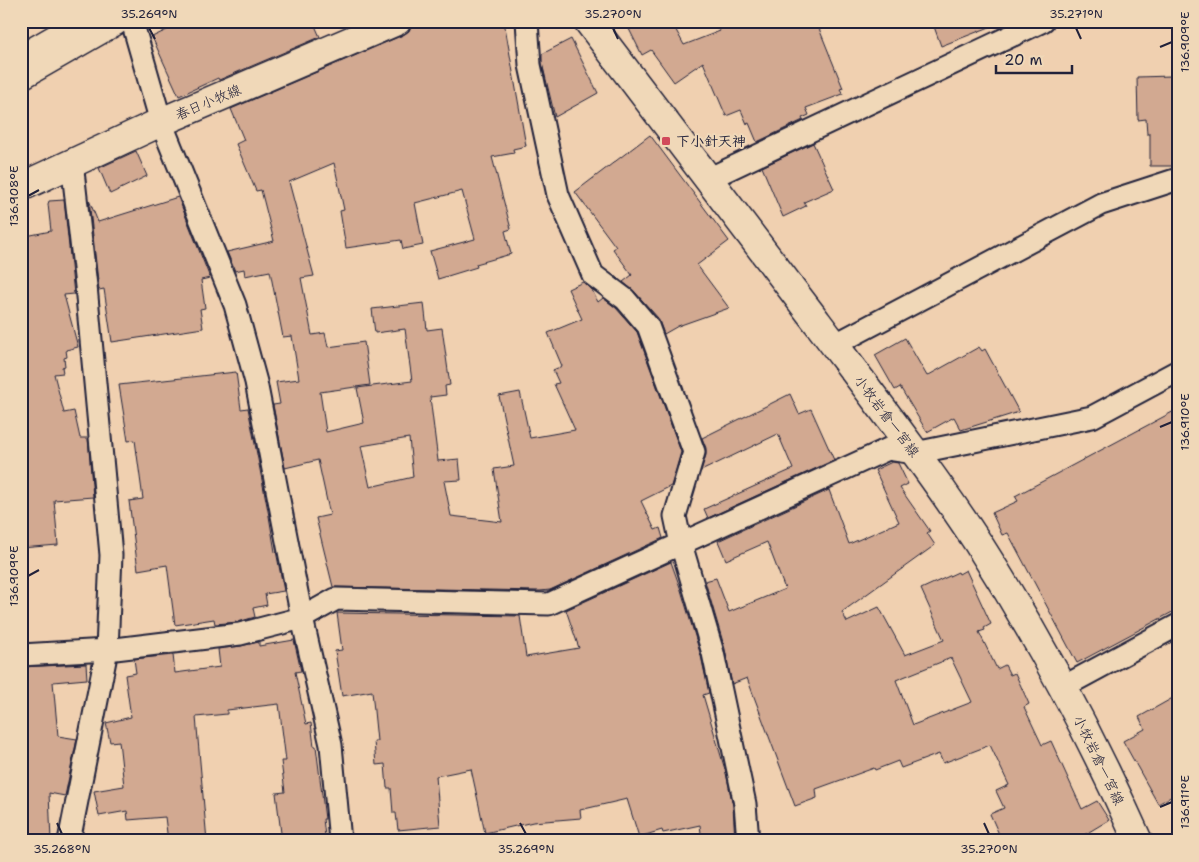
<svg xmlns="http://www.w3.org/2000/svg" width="1199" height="862" viewBox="0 0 1199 862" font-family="'Shantell Sans','Klee One',sans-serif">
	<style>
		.building { fill: #d2a991; stroke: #22223b; fill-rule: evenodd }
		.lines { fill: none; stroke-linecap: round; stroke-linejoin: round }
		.minor-casing { stroke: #22223b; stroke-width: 25 }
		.secondary-casing { stroke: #22223b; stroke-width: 31 }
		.trunk-casing { stroke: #22223b; stroke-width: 31 }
		.motorway-casing { stroke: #22223b; stroke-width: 31 }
		.minor { stroke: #f0d8b8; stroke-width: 21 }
		.secondary { stroke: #f0d8b8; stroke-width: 28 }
		.trunk { stroke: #f0d8b8; stroke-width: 28 }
		.motorway { stroke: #f0d8b8; stroke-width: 28 }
		.ticks { fill: none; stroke: #22223b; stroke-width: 2 }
		.poi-dot { fill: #d1495b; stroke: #f0d8b8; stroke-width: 2 }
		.labels { text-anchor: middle; stroke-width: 4; stroke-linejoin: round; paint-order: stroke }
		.street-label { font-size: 14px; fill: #22223b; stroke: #f0d8b8 }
		.poi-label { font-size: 14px; font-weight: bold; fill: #22223b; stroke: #f0d8b8; text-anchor: start }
		.neatline { fill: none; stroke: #22223b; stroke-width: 2 }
		.ticks-label { font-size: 12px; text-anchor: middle; fill: #22223b }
	</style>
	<rect width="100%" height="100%" fill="#f0d0b0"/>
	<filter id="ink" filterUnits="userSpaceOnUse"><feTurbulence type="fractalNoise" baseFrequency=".02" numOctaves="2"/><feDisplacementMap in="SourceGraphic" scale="10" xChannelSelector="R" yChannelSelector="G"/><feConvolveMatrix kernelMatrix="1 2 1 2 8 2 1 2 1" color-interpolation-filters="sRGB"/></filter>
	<g filter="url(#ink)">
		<path class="building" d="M186 21H313L320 37 219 80 218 78 179 96 152 37Z
			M424 21H504L526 146 513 149 514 153 492 157 511 229 505 231 511 254 476 264 477 267 438 279 430 251 475 239 462 191 415 203 423 245 403 249 401 240 346 248 340 211 344 210 334 163 289 182 314 276 301 278 312 335 325 333 328 347 364 342 370 385 320 392 326 432 364 423 357 388 412 381 405 329 375 333 372 309 424 303 427 330 442 328 450 385 445 386 446 395 430 397 438 461 459 459 461 480 444 481 451 516 502 522 494 469 514 466 499 396 520 392 530 438 575 430 554 384 559 383 553 370 562 366 548 333 582 319 568 289 583 282 592 290 598 302 603 298 616 308 637 332 681 452 671 486 641 501 655 530 660 528 663 538 550 590 540 591 333 587 316 518 330 515 318 460 285 468 273 405 280 404 276 382 299 379 292 336 283 337 270 271 245 276 244 269 235 271 227 252 274 241 261 190 256 191 236 144 244 140 231 109 403 35 409 31 411 26ZM409 438 413 477 370 487 361 446Z
			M625 21H671L684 45 720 31 716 21H816L843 88 840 89 843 94 806 108 809 115 802 118 803 120 757 142 749 123 747 124 741 110 726 116 703 62 674 82 651 50 642 55Z
			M932 21H1000V23L941 46Z
			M571 39 598 93 555 117 542 63V54Z
			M1172 76 1173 166H1150V134H1147L1146 119 1138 120 1137 77Z
			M650 135 729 241 697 265 729 308 678 326 664 334 658 318 634 291 623 282 632 275 613 249 616 247 575 192Z
			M813 143 834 189 804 202 806 206 783 217 762 167Z
			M136 151 147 176 110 194 99 168Z
			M178 197 210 278 201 280 205 308 200 309 203 328 112 342 104 289 99 290 89 200 98 222Z
			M64 200 74 294 64 295 78 347 66 350 67 357 64 358 65 366 62 367 63 373 54 374 64 413 74 411 80 438H88L93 497 54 500 58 545 21 548V237L51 231 48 204 49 201Z
			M905 338 927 376 979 347 982 351 985 349 1019 412 961 430 954 417 927 432 900 387 895 390 875 355Z
			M236 372 241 409 248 408 269 516 275 552 276 551 284 591 265 594 267 605 253 608 255 617 238 622 215 624 214 619 175 625 167 565 138 570 129 501 143 499 135 440 128 441 119 385Z
			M790 394 799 414 811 409 834 460 708 518 704 509 793 469 778 434 701 471 706 455V448L702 438Z
			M1178 409V609L1077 663 1008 533 1002 535 992 513 1018 501 1015 496Z
			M892 462 898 463 908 484 900 488 930 531 927 533 935 545 842 612 847 622 879 607 905 655 944 640 921 589 958 572 959 574 966 570 991 624 984 628 985 630 979 632 997 669 1005 665 1010 675 1015 673 1029 704 1024 707 1042 745 1051 741 1082 809 1097 801 1109 820 1074 841H1002L990 814 1004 808 996 791 1009 785 990 745 943 763 939 754 901 768 898 761 875 770 874 768 816 789 817 798 795 806 747 678 732 684 725 649 705 581 716 578 729 612 785 589 767 542 726 560 718 541 829 490 849 544 899 522 875 470ZM951 658 972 702 913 725 896 680Z
			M671 562 681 590 701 656 709 693 703 695 726 773 733 806 735 841H702L700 825 663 833 662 830 639 837 627 799 580 810 581 818 533 822 485 833 471 769 436 776 440 826 398 830 396 813H393L391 788H387L385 764 376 765 374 741H377L372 691 342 696 335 651 342 650 337 613 520 616 526 657 579 648 566 610Z
			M294 640 301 671 295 672 306 724 311 723 314 746H316L325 819H323L325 836 320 837 321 841H282L276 793 285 792 281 761H286L279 704 227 710V714L196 717 207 841H168L165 817 128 820 127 811 99 816 94 791 124 786 119 741 110 742 106 723 131 717 125 675 136 673 134 659 173 655 175 673 220 667 218 649 241 646 259 642V646Z
			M86 664 87 679 53 682 58 736 77 739 65 796 49 793 51 841H21V667Z
			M1178 695V793L1158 804 1123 741 1145 729 1139 717Z"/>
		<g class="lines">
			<defs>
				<path id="minor" d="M132 21 161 122 235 305 256 382 302 618 331 745 340 841
					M527 21 530 65 558 195 593 275 625 299 648 326 694 452 675 516 681 544 713 653 745 804 748 841
					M708 179 1043 21
					M834 345 1101 204 1178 179
					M21 655 107 650 240 634 302 618 336 599 549 604 888 449 915 453 1092 417 1178 371
					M1063 687 1178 625
					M69 841 107 650 111 555 86 286 72 162"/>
				<path id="secondary" d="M588 21C665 122 741 222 817 322 872 395 928 467 978 543 1039 638 1092 738 1138 841
					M21 187 161 122 397 21"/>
				<path id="trunk" d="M21 75 115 21"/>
				<path id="motorway" d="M21 59 87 21"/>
			</defs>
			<use href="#minor" class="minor-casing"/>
			<use href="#secondary" class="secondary-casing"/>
			<use href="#trunk" class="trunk-casing"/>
			<use href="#motorway" class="motorway-casing"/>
			<use href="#minor" class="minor"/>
			<use href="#secondary" class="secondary"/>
			<use href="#trunk" class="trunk"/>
			<use href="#motorway" class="motorway"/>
		</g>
	</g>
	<path class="ticks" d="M149 28 155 39M613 28 618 39M1076 28 1081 39M1160 47 1172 42M28 196 39 190M1160 427 1172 422M28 576 39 570M1160 807 1172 802M57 823 62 834M520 823 526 834M984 823 989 834"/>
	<rect class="poi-dot" x="661" y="136" width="10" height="10" rx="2.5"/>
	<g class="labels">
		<g class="street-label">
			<text transform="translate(208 102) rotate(-23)" y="5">春日小牧線</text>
			<text transform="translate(887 416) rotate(53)" y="5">小牧岩倉一宮線</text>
			<text transform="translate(1099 760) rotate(64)" y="5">小牧岩倉一宮線</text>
		</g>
		<g class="poi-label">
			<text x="676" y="146">下小針天神</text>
		</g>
	</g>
	<rect width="1199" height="862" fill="none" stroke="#f0d8b8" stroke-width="55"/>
	<path d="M996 65v8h76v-8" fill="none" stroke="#22223b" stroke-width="2.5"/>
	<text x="1004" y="65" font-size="15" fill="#22223b" stroke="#f0d8b8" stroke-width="4" paint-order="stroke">20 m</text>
	<rect x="28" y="28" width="1144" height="806" class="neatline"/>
	<g class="ticks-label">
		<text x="149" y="18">35.269°N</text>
		<text x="613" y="18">35.270°N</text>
		<text x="1076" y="18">35.271°N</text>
		<text transform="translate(1185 42) rotate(-90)" y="4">136.909°E</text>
		<text transform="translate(14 196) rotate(-90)" y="4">136.908°E</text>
		<text transform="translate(1185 422) rotate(-90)" y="4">136.910°E</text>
		<text transform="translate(14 576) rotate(-90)" y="4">136.909°E</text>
		<text transform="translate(1185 802) rotate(-90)" y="4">136.911°E</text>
		<text x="62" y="853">35.268°N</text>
		<text x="526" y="853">35.269°N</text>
		<text x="989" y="853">35.270°N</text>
	</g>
</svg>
